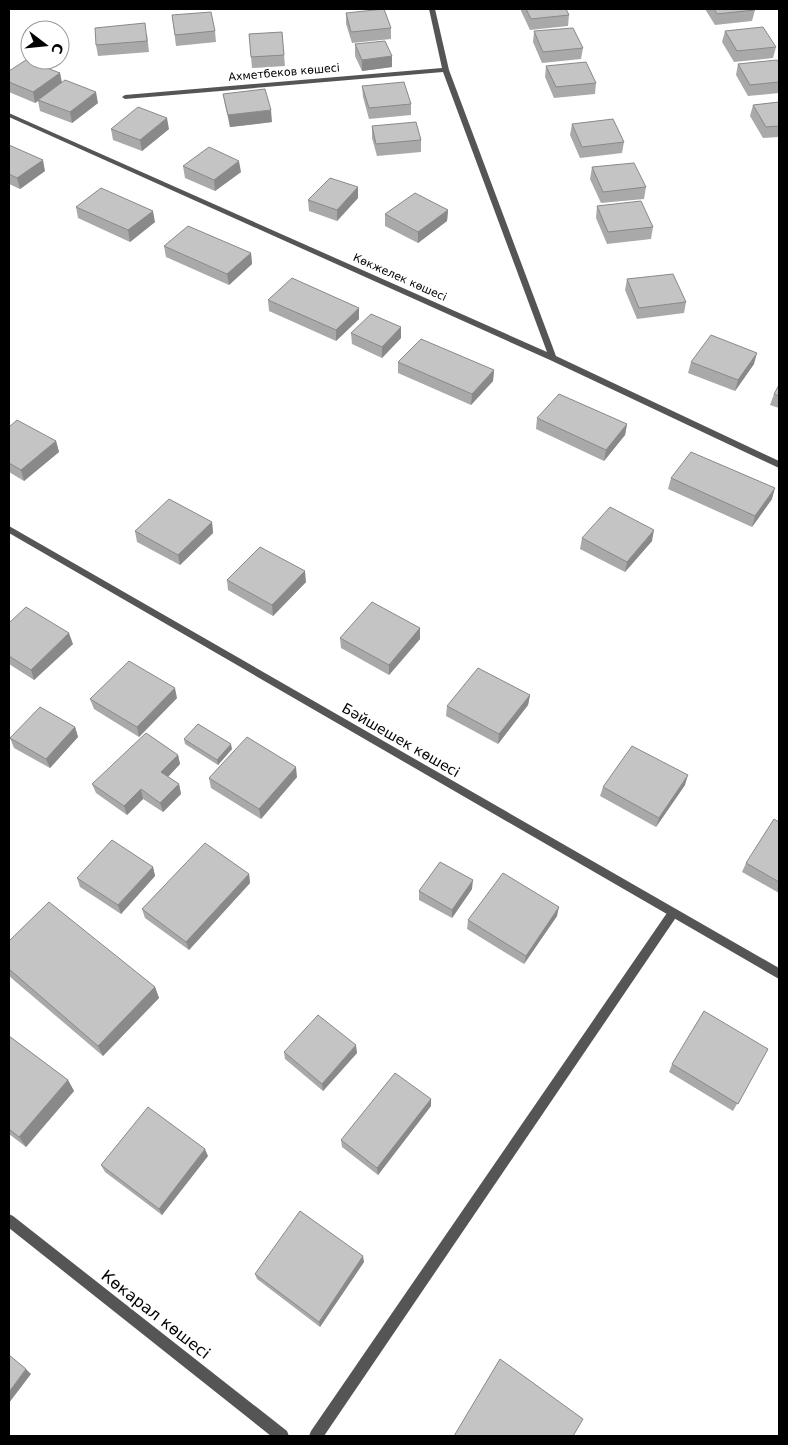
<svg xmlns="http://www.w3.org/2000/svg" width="788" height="1445" viewBox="0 0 788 1445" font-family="'DejaVu Sans',sans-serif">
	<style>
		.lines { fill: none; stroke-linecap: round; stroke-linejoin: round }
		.lane { fill: #555; fill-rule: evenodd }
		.street { fill: #555; fill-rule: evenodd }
		.wall { fill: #a9a9a9 }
		.shaded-wall { fill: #898989 }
		.building { fill: #c4c4c4; stroke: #898989 }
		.labels { text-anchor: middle; stroke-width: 4; stroke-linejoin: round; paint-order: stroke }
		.far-street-label { font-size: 11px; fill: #000; stroke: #fff }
		.street-label { font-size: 14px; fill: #000; stroke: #fff }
		.near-street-label { font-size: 16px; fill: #000; stroke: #fff }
	</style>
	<rect width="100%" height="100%" fill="#fff"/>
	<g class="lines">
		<path class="lane" d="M673 908 677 910 678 913 677 916 324 1436H309L311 1431 669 910Z"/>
		<path class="street" d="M429 9H435L449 70 556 356 779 461V468L550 360 9 117V113L11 114 547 352 443 72 125 99 122 97 125 95 442 68Z
			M9 526 779 968V979L9 533Z
			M9 1214 13 1216 287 1431 289 1436H271L9 1228Z"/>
	</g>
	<path class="wall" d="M521 9H566L569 15 568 26 530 30 521 11Z
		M705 9H754L755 10 752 21 715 25Z
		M346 13 391 28V39L352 43 346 24Z
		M172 15 215 31 216 42 176 46Z
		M534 31 583 48 581 59 542 63 533 42Z
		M725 31 776 47 773 58 734 62 722 42Z
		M282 32 285 66 252 68 249 34Z
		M147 34 149 52 98 56 96 45Z
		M355 44 392 56V67L362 71 355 56Z
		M779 63V93L748 96 736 75 738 64Z
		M546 66 596 83 595 94 554 98 545 77Z
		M9 71 60 73 62 83 98 103 72 123 40 111 38 101 35 103 9 92Z
		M362 86 411 104V115L369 119 363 97Z
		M223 94 272 122 230 127 225 105Z
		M779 102V137L763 138 750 116 753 105Z
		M572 124 624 142 622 153 580 158 570 135Z
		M372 126 421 140V152L377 156 372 138Z
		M111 129H169L142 151 113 140Z
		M9 145 45 171 20 189 9 184Z
		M183 166 241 172 215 191 185 178Z
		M592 167 646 187 644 199 601 203 590 179Z
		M358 187V198L337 221 309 211 308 200Z
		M597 206 653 227 651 239 607 244 596 218Z
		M76 207 155 222 130 242 78 218Z
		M448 210 447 221 418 243 385 226V214Z
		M164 246 251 253 252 264 229 285 166 257Z
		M627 279 686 302 684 313 637 319 625 290Z
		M268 300 359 319 336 341 269 311Z
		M351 333 401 338 382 358 352 344Z
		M398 362 494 370 493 381 471 405 398 373Z
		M691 362 754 364 735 391 688 373Z
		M779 385V408L770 405 774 394Z
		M537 418 627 424 625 435 604 461 536 429Z
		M9 427 56 441 59 452 24 481 9 472Z
		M671 478 772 499 752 527 668 489Z
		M212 522 213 533 180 565 137 542 135 531Z
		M582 538 652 541 625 572 580 549Z
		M227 580 306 582 273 616 228 590Z
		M9 623 73 644 34 680 9 664Z
		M420 628V639L389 675 341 648 340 638Z
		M530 695 528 705 498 744 446 716 447 706Z
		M177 698 139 737 94 709 90 699Z
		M75 727 78 737 50 768 14 748 10 738Z
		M184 739 232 749 218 765 185 744Z
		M178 755 180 764 168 777 179 784 181 794 163 812 143 799 127 815 96 793 92 784Z
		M297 777 261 819 211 788 209 778Z
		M685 785 656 827 600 796 603 787Z
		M779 822V893L742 872 746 863Z
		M153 867 155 876 121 914 80 887 77 878Z
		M249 874 250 883 189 950 145 918 142 909Z
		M472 889 452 918 419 900V891Z
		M557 916 524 964 467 929 468 920Z
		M9 941 155 987 159 998 103 1056 9 976Z
		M9 1036 68 1080 74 1091 26 1147 9 1134Z
		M768 1049 733 1111 669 1072 672 1064Z
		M284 1052 357 1053 323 1091 285 1059Z
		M431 1099V1106L378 1175 342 1147 341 1140Z
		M208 1156 162 1215 105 1172 101 1165Z
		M364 1262 320 1327 257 1279 255 1274Z"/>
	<path class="shaded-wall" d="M392 56V67L362 71V60Z
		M60 73 62 84 35 103 33 92Z
		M96 92 98 103 72 123 70 112Z
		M271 110 272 122 230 127 228 115Z
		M167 118 169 129 142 151 140 140Z
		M43 160 45 171 20 189 17 178Z
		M239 161 241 172 215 191 214 180Z
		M358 187V198L337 221V210Z
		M448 210 447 221 418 243V232Z
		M153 211 155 222 130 242 128 230Z
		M251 253 252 264 229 285 227 274Z
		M359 308V319L336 341V330Z
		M401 327V338L382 358V347Z
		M757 353 754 364 735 391 738 380Z
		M494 370 493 381 471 405 472 394Z
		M627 424 625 435 604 461 606 450Z
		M56 441 59 452 24 481 21 470Z
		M775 488 772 499 752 527 755 516Z
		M212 522 213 533 180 565 178 555Z
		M654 530 652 541 625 572 627 562Z
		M305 571 306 582 273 616 272 605Z
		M420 628V639L389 675V665Z
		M69 633 73 644 34 680 31 670Z
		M175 688 177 698 139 737 137 727Z
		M530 695 528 705 498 744 499 734Z
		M75 727 78 737 50 768 46 759Z
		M231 744 232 749 218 765 217 760Z
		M178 755 180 764 163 782 161 772Z
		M296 767 297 777 261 819 259 809Z
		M688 775 685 785 656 827 659 818Z
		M179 784 181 794 163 812 160 803Z
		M141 789 143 799 127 815 124 806Z
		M153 867 155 876 121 914 118 905Z
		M249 874 250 883 189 950 186 942Z
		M473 880 472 889 452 918V910Z
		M559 907 557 916 524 964 526 956Z
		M155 987 159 998 103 1056 98 1046Z
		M356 1045 357 1053 323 1091 322 1084Z
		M68 1080 74 1091 26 1147 19 1137Z
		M431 1099V1106L378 1175 377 1168Z
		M205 1149 208 1156 162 1215 159 1209Z
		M363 1256 364 1262 320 1327 319 1322Z
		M26 1369 31 1374 9 1403V1392Z"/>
	<path class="building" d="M384 9 391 28 351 32 346 13Z
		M526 9H566L569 15 531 19Z
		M714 9H754L755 10 717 14Z
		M211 12 215 31 175 35 172 15Z
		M145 23 147 41 96 45 95 28Z
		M763 27 776 47 737 51 725 31Z
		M573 28 583 48 543 52 534 31Z
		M282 32 284 55 251 57 249 34Z
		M385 41 392 56 362 60 355 44Z
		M26 60 60 73 33 92 9 82V71Z
		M777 60 779 63V82L750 85 738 64Z
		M586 62 596 83 556 87 546 66Z
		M65 80 96 92 70 112 38 100Z
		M404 82 411 104 369 108 362 86Z
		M265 89 271 110 228 115 223 94Z
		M779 102V126L766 127 753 105Z
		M138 107 167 118 140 140 111 129Z
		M613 119 624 142 582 147 572 124Z
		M416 122 421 140 376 144 372 126Z
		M9 145 43 160 17 178 9 174Z
		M209 147 239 161 214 180 183 166Z
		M634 163 646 187 603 192 592 167Z
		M330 178 358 187 337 210 308 200Z
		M101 188 153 211 128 230 76 207Z
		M415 193 448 210 418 232 385 214Z
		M641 201 653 227 608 232 597 206Z
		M188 226 251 253 227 274 164 246Z
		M673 274 686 302 639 308 627 279Z
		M292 278 359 308 336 330 268 300Z
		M371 314 401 327 382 347 351 333Z
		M711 335 757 353 738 380 691 362Z
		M421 339 494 370 472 394 398 362Z
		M779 385V396L774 394Z
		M559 394 627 424 606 450 537 418Z
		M17 420 56 441 21 470 9 463V427Z
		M691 452 775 488 755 516 671 478Z
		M169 499 212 522 178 555 135 531Z
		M610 507 654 530 627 562 582 538Z
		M260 547 305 571 272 605 227 580Z
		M372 602 420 628 389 665 340 638Z
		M26 607 69 633 31 670 9 656V623Z
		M129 661 175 688 137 727 90 699Z
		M478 668 530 695 499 734 447 706Z
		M40 707 75 727 46 759 10 738Z
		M198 724 231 744 217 760 184 739Z
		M146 733 178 755 161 772 179 784 160 803 141 789 124 806 92 784Z
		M247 737 296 767 259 809 209 778Z
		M632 746 688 775 659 818 603 787Z
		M774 819 779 822V882L746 863Z
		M112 840 153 867 118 905 77 878Z
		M205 843 249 874 186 942 142 909Z
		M440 862 473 880 452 910 419 891Z
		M503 873 559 907 526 956 468 920Z
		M49 902 155 987 98 1046 9 969V941Z
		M704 1011 768 1049 738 1104 672 1064Z
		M318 1015 356 1045 322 1084 284 1052Z
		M9 1036 68 1080 19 1137 9 1129Z
		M395 1073 431 1099 377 1168 341 1140Z
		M148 1107 205 1149 159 1209 101 1165Z
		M300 1211 363 1256 319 1322 255 1274Z
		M9 1355 26 1369 9 1392Z
		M500 1359 583 1419 573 1436H454Z"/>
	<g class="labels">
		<g class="far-street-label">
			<text transform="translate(284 72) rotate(-5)" y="4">Ахметбеков көшесі</text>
			<text transform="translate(400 277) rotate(24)" y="4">Көкжелек көшесі</text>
		</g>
		<g class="street-label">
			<text transform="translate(401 740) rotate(30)" y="5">Бәйшешек көшесі</text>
		</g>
		<g class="near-street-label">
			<text transform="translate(156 1314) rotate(38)" y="6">Көкарал көшесі</text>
		</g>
	</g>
	<rect width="788" height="1445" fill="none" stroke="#000000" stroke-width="20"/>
	<g transform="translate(45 45) rotate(106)"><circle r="24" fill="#ffffff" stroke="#999999"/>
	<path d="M0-4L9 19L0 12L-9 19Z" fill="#000000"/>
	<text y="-8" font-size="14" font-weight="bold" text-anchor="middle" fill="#000000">С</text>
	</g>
</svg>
